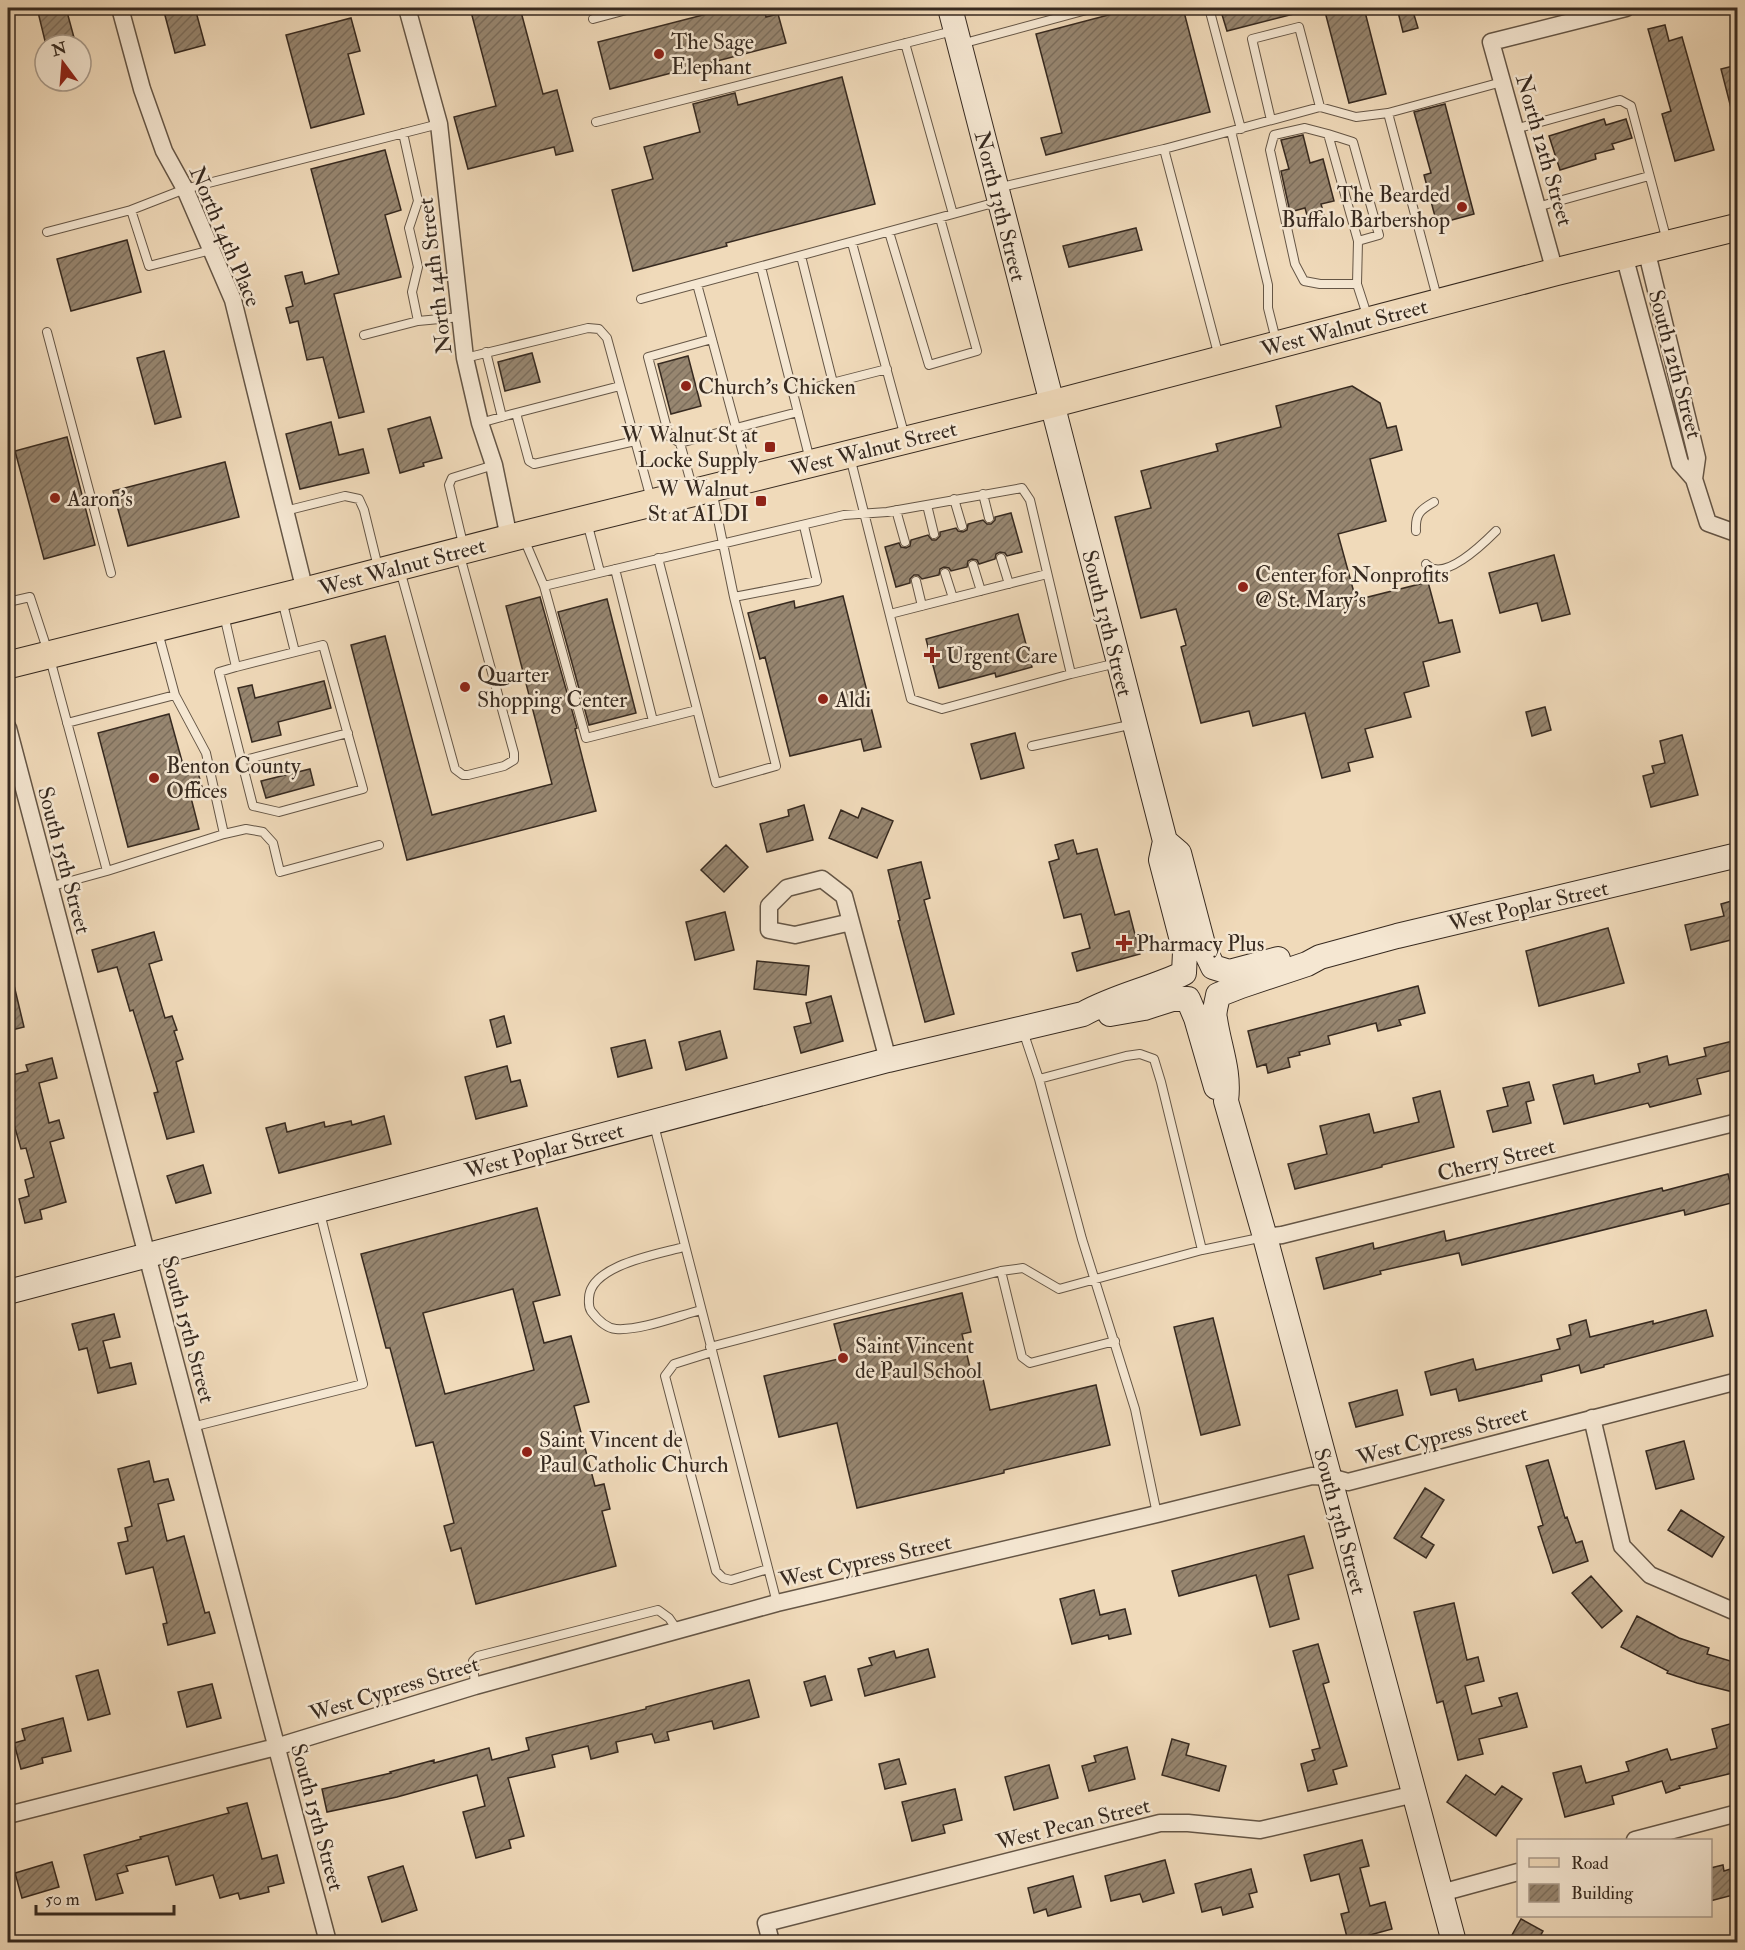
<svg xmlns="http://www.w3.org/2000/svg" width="1745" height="1950" viewBox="0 0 1745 1950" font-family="'IM FELL Double Pica',serif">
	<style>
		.building { fill: url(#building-hatch); stroke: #372a20; stroke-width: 1.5; fill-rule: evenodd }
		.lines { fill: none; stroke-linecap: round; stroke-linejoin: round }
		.lane-casing { stroke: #655646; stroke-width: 10 }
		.street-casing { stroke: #655646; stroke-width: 19 }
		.secondary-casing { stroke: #372a20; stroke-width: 26 }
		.primary-casing { stroke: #372a20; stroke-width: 29 }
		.lane { stroke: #f5e7d2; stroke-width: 8 }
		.street { stroke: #f5e7d2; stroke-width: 16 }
		.secondary { stroke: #f5e7d2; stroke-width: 24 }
		.primary { stroke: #f0daba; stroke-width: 27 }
		.poi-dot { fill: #8f2418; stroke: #f5e7d2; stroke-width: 2 }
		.labels { text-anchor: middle; stroke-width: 5; stroke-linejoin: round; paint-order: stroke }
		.poi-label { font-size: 22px; fill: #372a20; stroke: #f5e7d2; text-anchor: start }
		.street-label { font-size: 22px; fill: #372a20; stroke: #f5e7d2 }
	</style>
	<defs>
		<pattern id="building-hatch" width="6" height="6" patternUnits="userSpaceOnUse" patternTransform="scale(1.5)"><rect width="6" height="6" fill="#978670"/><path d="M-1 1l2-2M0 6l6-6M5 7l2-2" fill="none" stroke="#7c6e5c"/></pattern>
	</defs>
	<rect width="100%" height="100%" fill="#f0daba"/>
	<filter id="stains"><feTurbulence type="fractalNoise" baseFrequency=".00333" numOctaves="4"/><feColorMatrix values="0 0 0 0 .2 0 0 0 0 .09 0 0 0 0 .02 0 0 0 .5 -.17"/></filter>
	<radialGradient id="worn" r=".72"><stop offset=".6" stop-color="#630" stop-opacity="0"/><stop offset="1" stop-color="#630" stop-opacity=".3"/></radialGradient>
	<path class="building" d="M37 8H66L76 45H46Z
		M163 8H195L205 45 175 53Z
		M470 8H520L543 94 557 90 573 151 556 155 554 147 468 169 454 117 496 106Z
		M730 8H764L766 17 778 14 786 43 610 89 598 42Z
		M1135 8H1183L1210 112 1046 155 1041 138 1062 133 1036 34Z
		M1220 8H1298V13L1227 31Z
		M1324 8H1364L1386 94 1349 103Z
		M1397 8H1412L1418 28 1403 32Z
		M351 18 360 51 348 54 364 114 311 128 286 35Z
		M1665 25 1669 41 1682 37 1714 150 1675 161 1662 114 1671 111 1648 29Z
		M1737 65V111L1732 112 1721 69Z
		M842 77 875 204 726 243 727 246 633 271 612 190 653 179 644 147 700 132 693 104 735 93 738 105Z
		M1445 104 1474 214 1437 224 1424 175 1431 173 1414 112Z
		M1604 119 1606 125 1626 119 1632 138 1612 144 1614 149 1595 154 1596 159 1560 170 1549 136Z
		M1303 135 1310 163 1323 159 1334 201 1321 204 1326 222 1310 226 1305 208 1290 212 1281 171 1289 169 1281 140Z
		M385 150 401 210 385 215 401 277 334 294 364 412 339 418 323 357 307 360 298 321 290 323 286 308 293 306 285 276 302 272 305 284 339 274 311 169Z
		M1136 228 1142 250 1069 267 1063 246Z
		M127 240 141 292 71 311 57 259Z
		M164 351 181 417 155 424 137 358Z
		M532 353 540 382 505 391 498 362Z
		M688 356 701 406 671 414 658 364Z
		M1352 386 1380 403 1387 428 1396 426 1402 450 1370 459 1386 521 1338 534 1356 600 1428 582 1439 623 1452 620 1460 652 1423 662 1429 686 1404 693 1411 717 1365 729 1373 757 1348 763 1350 771 1322 778 1305 713 1253 726 1249 711 1201 723 1181 647 1186 645 1176 609 1141 618 1115 517 1151 508 1141 471 1218 451 1216 444 1281 427 1276 406Z
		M430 417 442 458 423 463 424 466 400 473 388 429Z
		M331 422 339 455 363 449 369 473 300 489 286 434Z
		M67 437 95 545 44 559 15 451Z
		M225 462 239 517 128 546 113 491Z
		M1011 513 1022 552 1007 556 1005 553 1000 552 996 554 995 559 979 564 977 560 972 559 968 561 967 567 951 571 949 568 944 567 940 569 939 575 922 579 918 575H914L910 579V583L896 587 885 547 899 543 901 547 906 548 910 546 911 540 928 535 932 540H936L940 536V532L956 528 958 531 963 532 967 530 968 524 983 520 987 524H991L995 520V517Z
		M1554 555 1570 614 1542 621 1537 603 1500 613 1489 573Z
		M843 596 881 747 864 751 861 739 790 756 765 657 760 659 748 613 794 601 795 608Z
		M540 597 577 728 575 729 596 811 407 860 351 645 385 636 432 815 552 784 506 606Z
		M607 599 636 713 589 725 558 612Z
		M1018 614 1032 667 996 677 995 673 939 688 926 639Z
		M324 681 331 708 278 722 281 735 252 742 238 688 252 685 255 698Z
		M1545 707 1551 730 1532 736 1526 712Z
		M169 714 185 772 197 769 202 787 189 790 199 829 128 847 98 733Z
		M1015 733 1024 768 981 779 971 744Z
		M1682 735 1698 795 1651 807 1643 776 1654 773 1652 766 1665 763 1660 741Z
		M310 769 314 785 266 798 261 781Z
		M804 805 813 840 767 852 760 824 789 816 788 810Z
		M862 808 893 821 877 858 829 838 841 810 858 818Z
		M1073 840 1077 854 1097 849 1115 915 1129 911 1140 954 1077 971 1072 953 1090 948 1081 914 1064 918 1049 862 1059 859 1055 845Z
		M726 845 748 867 724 892 701 870Z
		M921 862 930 898 924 900 954 1014 925 1022 898 921 900 920 888 870Z
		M1735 900 1737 912V947L1733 948 1731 940 1691 950 1685 925 1724 916 1721 904Z
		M725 912 734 950 695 960 686 922Z
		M1608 928 1624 983 1539 1006 1526 951Z
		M154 932 162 960 149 964 165 1018 172 1016 177 1030 174 1031 183 1059 176 1062 194 1132 167 1139 154 1093 158 1092 133 1010 130 1011 117 967 98 972 92 950Z
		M757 961 809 966 806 995 754 989Z
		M13 981 24 1027 8 1031V982Z
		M1418 986 1425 1013 1399 1020 1401 1025 1378 1031 1376 1023 1328 1036 1330 1044 1299 1052 1300 1055 1288 1058 1290 1067 1268 1073 1266 1064 1257 1067 1248 1031Z
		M831 996 843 1041 801 1053 794 1027 811 1023 806 1003Z
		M504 1016 511 1043 497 1047 490 1020Z
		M720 1031 727 1058 686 1070 679 1042Z
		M645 1040 652 1068 618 1077 611 1048Z
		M1737 1040V1069L1697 1079 1701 1094 1650 1107 1648 1103 1564 1124 1553 1085 1593 1075 1595 1084 1640 1072 1638 1064 1667 1056 1669 1065 1706 1056 1704 1048Z
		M52 1058 57 1078 39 1083 49 1123 59 1120 64 1138 50 1142 66 1202 40 1210 42 1219 25 1223 19 1199 29 1196 25 1180 34 1177 26 1148 21 1149 13 1121 8 1122V1076L28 1071 26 1065Z
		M507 1066 511 1082 520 1080 527 1106 476 1119 465 1077Z
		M1529 1082 1534 1100 1526 1102 1531 1123 1493 1132 1487 1111 1508 1106 1503 1088Z
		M1440 1091 1454 1147 1382 1165V1167L1295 1189 1288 1164 1327 1154 1320 1126 1369 1114 1374 1133 1419 1122 1413 1098Z
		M384 1116 391 1144 279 1173 266 1128 285 1123 287 1132 324 1122 325 1127 351 1121 352 1125Z
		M203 1165 211 1193 176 1203 167 1176Z
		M1728 1174 1735 1202 1685 1215 1684 1210 1462 1265 1459 1253 1380 1271 1381 1274 1324 1289 1316 1258 1373 1243 1374 1249 1444 1231 1446 1241 1662 1188 1663 1191Z
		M537 1208 560 1295 533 1302 544 1343 571 1336 589 1402 574 1406 595 1486 604 1484 610 1509 602 1511 616 1566 476 1604 461 1548 451 1551 444 1526 454 1523 433 1442 416 1446 390 1348H386L361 1254ZM513 1289 534 1370 445 1394 423 1313Z
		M962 1293 971 1332 962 1334 971 1372 981 1370 990 1410 1096 1385 1110 1445 1004 1470V1473L857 1508 837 1423 779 1437 764 1376 843 1358 834 1324Z
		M1706 1310 1713 1336 1604 1365V1367L1581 1373 1579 1365 1541 1375 1542 1381 1459 1401 1456 1389 1431 1395 1425 1372 1473 1359 1476 1370 1560 1349 1557 1339 1571 1335 1569 1325 1586 1320 1590 1337 1653 1321V1324Z
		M114 1314 120 1337 103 1341 110 1368 131 1363 136 1384 98 1393 87 1348 79 1350 72 1324Z
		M1213 1318 1240 1425 1201 1435 1174 1327Z
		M1397 1390 1403 1415 1356 1427 1349 1403Z
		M1684 1441 1694 1479 1656 1489 1646 1451Z
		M1548 1460 1565 1518 1567 1517 1576 1543 1582 1541 1588 1561 1553 1573 1538 1527 1543 1525 1526 1466Z
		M149 1461 154 1482 168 1479 174 1500 158 1504 167 1541 184 1536 205 1613 209 1612 215 1633 168 1645 163 1624 167 1623 153 1567 126 1574 118 1543 128 1541 125 1528 132 1526 118 1469Z
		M1425 1488 1444 1500 1421 1537 1434 1545 1426 1558 1394 1538Z
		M1681 1510 1724 1537 1712 1557 1668 1530Z
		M1304 1536 1313 1568 1288 1575 1299 1619 1270 1627 1256 1575 1179 1596 1172 1571Z
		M1591 1576 1622 1611 1602 1628 1572 1593Z
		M1094 1590 1100 1615 1125 1609 1131 1634 1109 1639 1108 1635 1072 1644 1060 1599Z
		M1454 1603 1467 1660 1478 1657 1484 1681 1465 1686 1472 1714 1502 1706 1499 1698 1517 1693 1527 1727 1479 1739 1483 1754 1458 1760 1443 1701 1437 1703 1414 1612Z
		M1637 1616 1679 1638 1709 1648 1707 1654 1737 1663V1693L1697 1683 1667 1673 1668 1671 1621 1647Z
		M1318 1644 1329 1682 1323 1684 1347 1766 1333 1770 1337 1784 1308 1791 1301 1764 1315 1760 1312 1750 1320 1748 1293 1651Z
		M928 1649 935 1677 865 1696 858 1669 872 1665 869 1658 894 1651 896 1658Z
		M98 1670 110 1714 88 1720 76 1676Z
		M825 1676 832 1700 811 1706 804 1682Z
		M749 1680 759 1717 714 1729 712 1721 667 1732 669 1740 655 1743 652 1734 616 1742 618 1752 591 1759 588 1746 552 1755 555 1767 508 1778 524 1836 509 1840 511 1848 476 1858 463 1812 485 1806 477 1775 397 1797 327 1812 322 1789 391 1773 390 1772 434 1760V1763L489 1748 492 1760 529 1750 526 1738 646 1709V1707Z
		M212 1684 221 1718 187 1727 178 1692Z
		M63 1718 71 1751 42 1758 43 1763 21 1769 14 1743 25 1740 22 1729Z
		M1737 1722V1745L1734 1746 1737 1760V1772L1679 1786 1680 1788 1666 1793 1662 1781 1612 1796 1614 1804 1565 1817 1553 1773 1581 1766 1586 1783 1629 1771 1626 1762 1667 1749 1671 1760 1717 1748 1712 1729Z
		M1172 1739 1189 1744 1186 1755 1226 1766 1219 1791 1162 1775Z
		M1127 1747 1135 1779 1089 1791 1082 1766 1096 1762 1094 1756Z
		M899 1759 906 1784 885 1789 879 1764Z
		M1049 1765 1058 1798 1014 1810 1005 1777Z
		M1466 1775 1495 1795 1502 1786 1522 1799 1496 1836 1447 1802Z
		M955 1789 962 1820 943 1825 945 1833 912 1841 902 1802Z
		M247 1803 262 1859 277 1855 284 1883 268 1887 269 1892 240 1899 238 1893 220 1898 213 1875 176 1885 168 1856 126 1866 128 1871 117 1874 123 1893 96 1900 84 1855 141 1839 140 1837 229 1813 227 1808Z
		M1362 1840 1369 1866 1360 1868 1370 1906 1385 1902 1392 1929 1348 1941 1341 1914 1349 1912 1339 1874 1311 1881 1304 1855Z
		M1165 1860 1174 1893 1143 1902 1140 1894 1111 1901 1105 1876Z
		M52 1862 59 1887 22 1898 15 1873Z
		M1723 1865 1724 1871 1737 1867V1894L1710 1901V1868Z
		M403 1866 417 1910 382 1922 368 1877Z
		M1251 1869 1257 1892 1249 1894 1253 1907 1223 1915 1221 1907 1202 1912 1195 1884Z
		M1073 1876 1081 1907 1048 1916 1046 1909 1034 1913 1028 1888Z
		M1521 1919 1543 1931 1537 1942H1508Z"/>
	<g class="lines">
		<defs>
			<path id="lane" d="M1209 8 1241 129
				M593 19 634 8
				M905 43 953 214
				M961 44 1094 8
				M1388 113 1438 301
				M1271 120 1252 39 1299 27 1320 107
				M596 122 953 31
				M1515 129 1620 100 1631 106 1667 241
				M403 133 418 201 409 228 418 267 412 292 418 321 461 317
				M1328 134 1353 142 1379 235 1358 241 1357 284 1368 318
				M997 188 1164 149
				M1537 207 1649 176
				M47 232 131 210
				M889 232 929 365 977 351 940 218
				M852 243 905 437
				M211 250 149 266 131 210 185 189 439 124
				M801 256 833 383
				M761 267 810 460
				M697 284 736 428 798 412
				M1357 284H1320L1304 281 1295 264 1270 150 1274 135 1305 128 1328 134 1358 241
				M641 299 997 202
				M47 332 111 573
				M364 335 418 321
				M1276 340 1268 308V285L1231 131 1320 107 1356 117 1388 113 1502 82
				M486 352 502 417
				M1219 357 1164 149 1231 131
				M465 358 588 328 599 329 607 338 651 499
				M793 393 887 369
				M516 413 620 386
				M480 423 516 413 529 461 534 464 635 441
				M680 443 669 436 648 357 712 339
				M693 490 680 443 736 428 749 475
				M983 494 989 518
				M954 499 962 526
				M927 505 934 534
				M896 510 905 542
				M285 511 345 496 359 499 364 510 378 567
				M587 522 600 572
				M1416 531C1415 514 1420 510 1434 502
				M524 539 544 586 586 738 697 710
				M464 548 449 485 452 478 494 465
				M658 558 716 783 776 766 734 597 712 490
				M1001 558 1009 584
				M1426 564C1427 565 1432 569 1434 569 1453 573 1484 543 1496 531
				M973 565 981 591
				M615 569 653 721
				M400 570 455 769 463 775H468L504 766 514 760V753L460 556
				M945 573 953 598
				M916 581 922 606
				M544 586 844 515 887 512 1022 488 1030 500 1071 674 942 709 911 699 850 457
				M734 597 817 581 804 526
				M282 600 295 652
				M8 602 30 597 49 655 107 871 224 834 206 753 175 695
				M890 614 1047 574
				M224 615 236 667 219 672 253 806 279 812 363 789 323 645 236 667
				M1071 674 1117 663
				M67 723 175 695 158 632
				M1032 746 1134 724
				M241 761 348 733
				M224 834 246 829 263 832 273 843 280 872 379 845
				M49 887 107 871
				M1023 1031 1039 1079 1082 1239 1135 1409 1157 1514
				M1039 1079 1126 1056 1140 1054 1154 1059 1161 1082 1202 1250
				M654 1125 777 1603
				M684 1247C659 1254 590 1265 589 1298 589 1303 588 1306 591 1311 597 1319 605 1328 616 1329 639 1331 678 1316 701 1310
				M1001 1271 1022 1357 1030 1363 1115 1341
				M710 1347 1001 1271 1023 1268 1059 1289 1202 1250 1264 1237
				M712 1352 674 1364 665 1376 716 1571 723 1578 731 1580 768 1569
				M192 1427 363 1384 320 1213
				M475 1686 473 1661 478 1656 658 1610 669 1618 678 1631"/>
			<path id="street" d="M120 8 142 89 164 151 185 189 233 300 305 591
				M407 8 439 124 465 358 480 423 494 465 509 538
				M1646 249 1697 458 1694 479 1708 523 1733 532 1738 531
				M1624 255 1680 463 1694 479
				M1555 272 1491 42 1626 8
				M8 728 328 1942
				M851 922 795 935 769 930V906L787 888 822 879 844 896 888 1060
				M1265 1237 1282 1235 1738 1122
				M1592 1418 1622 1546 1650 1575 1738 1613
				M8 1815 276 1747 475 1686 777 1603 1157 1514 1312 1476 1330 1477 1348 1482 1738 1381
				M1635 1840 1738 1813
				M1441 1893 1518 1872
				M771 1942 766 1923 1160 1823H1188L1260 1830 1415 1794"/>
			<path id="secondary" d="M1165 841 1179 853 1204 948 1213 967 1229 972 1278 959
				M1110 1014 1144 1008 1172 999H1188L1196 1018 1216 1087
				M8 1292 888 1060 1083 1014C1115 996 1151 989 1184 973L1185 952 1161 860 1165 841 950 8
				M1454 1942 1265 1237 1226 1101C1230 1071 1219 1047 1215 1019 1213 1012 1217 1003 1218 995L1241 986 1307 964 1320 957 1397 936 1738 855"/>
			<path id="primary" d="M8 665 305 591 522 535 1052 404 1555 272 1738 227"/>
		</defs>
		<use href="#lane" class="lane-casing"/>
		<use href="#street" class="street-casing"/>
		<use href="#secondary" class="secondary-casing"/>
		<use href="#primary" class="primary-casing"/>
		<use href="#lane" class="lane"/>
		<use href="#street" class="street"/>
		<use href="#secondary" class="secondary"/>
		<use href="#primary" class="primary"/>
	</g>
	<g class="poi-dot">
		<circle cx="659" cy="54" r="6"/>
		<circle cx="1462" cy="207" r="6"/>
		<circle cx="686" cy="386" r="6"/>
		<rect x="764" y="441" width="12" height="12" rx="3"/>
		<circle cx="55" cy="498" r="6"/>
		<rect x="755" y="495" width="12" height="12" rx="3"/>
		<circle cx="1243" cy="587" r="6"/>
		<path d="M929 646h6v6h6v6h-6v6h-6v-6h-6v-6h6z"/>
		<circle cx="465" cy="687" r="6"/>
		<circle cx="823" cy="699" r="6"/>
		<circle cx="154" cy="778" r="6"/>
		<path d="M1121 934h6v6h6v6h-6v6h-6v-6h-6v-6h6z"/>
		<circle cx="843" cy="1358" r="6"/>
		<circle cx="527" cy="1452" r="6"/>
	</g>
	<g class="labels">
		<g class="poi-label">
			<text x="671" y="49">The Sage<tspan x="671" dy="25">Elephant</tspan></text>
			<text x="1450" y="202" text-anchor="end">The Bearded<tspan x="1450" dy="25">Buffalo Barbershop</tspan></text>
			<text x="698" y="394">Church's Chicken</text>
			<text x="758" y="442" text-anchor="end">W Walnut St at<tspan x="758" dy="25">Locke Supply</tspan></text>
			<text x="749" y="496" text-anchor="end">W Walnut<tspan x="749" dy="25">St at ALDI</tspan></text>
			<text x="67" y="506">Aaron's</text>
			<text x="1255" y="582">Center for Nonprofits<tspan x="1255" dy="25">@ St. Mary's</tspan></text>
			<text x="946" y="663">Urgent Care</text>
			<text x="477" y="682">Quarter<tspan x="477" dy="25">Shopping Center</tspan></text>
			<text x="835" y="707">Aldi</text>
			<text x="166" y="773">Benton County<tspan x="166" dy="25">Offices</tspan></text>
			<text x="1136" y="951">Pharmacy Plus</text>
			<text x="855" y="1353">Saint Vincent<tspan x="855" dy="25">de Paul School</tspan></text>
			<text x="539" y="1447">Saint Vincent de<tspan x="539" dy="25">Paul Catholic Church</tspan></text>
		</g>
		<g class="street-label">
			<text transform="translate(1545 150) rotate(74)" y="8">North 12th Street</text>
			<text transform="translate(1001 206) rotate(76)" y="8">North 13th Street</text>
			<text transform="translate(226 236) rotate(67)" y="8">North 14th Place</text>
			<text transform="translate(434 276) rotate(-97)" y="8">North 14th Street</text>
			<text transform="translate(1344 327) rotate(-15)" y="8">West Walnut Street</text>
			<text transform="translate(1676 364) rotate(75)" y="8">South 12th Street</text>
			<text transform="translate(873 448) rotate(-14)" y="8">West Walnut Street</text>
			<text transform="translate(402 566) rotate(-15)" y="8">West Walnut Street</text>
			<text transform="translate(1108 623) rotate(76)" y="8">South 13th Street</text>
			<text transform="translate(65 860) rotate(75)" y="8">South 15th Street</text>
			<text transform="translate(1528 905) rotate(-13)" y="8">West Poplar Street</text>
			<text transform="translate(544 1150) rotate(-15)" y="8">West Poplar Street</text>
			<text transform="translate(1496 1159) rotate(-14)" y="8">Cherry Street</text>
			<text transform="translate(189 1329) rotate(75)" y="8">South 15th Street</text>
			<text transform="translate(1442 1435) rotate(-15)" y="8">West Cypress Street</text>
			<text transform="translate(1341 1521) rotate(75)" y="8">South 13th Street</text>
			<text transform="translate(865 1560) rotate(-13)" y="8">West Cypress Street</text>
			<text transform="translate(394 1688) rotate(-17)" y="8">West Cypress Street</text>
			<text transform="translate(318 1817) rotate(75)" y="8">South 15th Street</text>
			<text transform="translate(1073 1823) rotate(-14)" y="8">West Pecan Street</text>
		</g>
	</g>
	<rect width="1745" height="1950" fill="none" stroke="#f0daba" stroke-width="30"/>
	<rect x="9" y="9" width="1727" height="1932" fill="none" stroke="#372a20" stroke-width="3"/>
	<rect x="15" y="15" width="1715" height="1920" fill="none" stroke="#372a20" stroke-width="1.5"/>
	<rect x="1517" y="1839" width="195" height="78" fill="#f5e7d2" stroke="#a99b8b" stroke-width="1.5"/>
	<rect x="1529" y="1858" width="30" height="9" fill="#f0daba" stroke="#a99b8b" stroke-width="1.5"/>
	<text x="1571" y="1869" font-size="18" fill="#372a20">Road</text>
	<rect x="1529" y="1884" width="30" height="18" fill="url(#building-hatch)" stroke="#a99b8b" stroke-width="1.5"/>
	<text x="1571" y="1899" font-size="18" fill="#372a20">Building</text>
	<g transform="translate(63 63) rotate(344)"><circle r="28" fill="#f5e7d2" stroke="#a99b8b" stroke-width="1.5"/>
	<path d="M0-4.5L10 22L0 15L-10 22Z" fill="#8f2418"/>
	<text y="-9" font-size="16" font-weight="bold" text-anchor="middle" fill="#372a20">N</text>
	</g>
	<path d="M36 1905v9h138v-9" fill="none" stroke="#372a20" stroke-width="3"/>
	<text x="45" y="1905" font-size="18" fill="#372a20" stroke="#f5e7d2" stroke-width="4.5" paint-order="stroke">50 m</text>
	<rect width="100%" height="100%" filter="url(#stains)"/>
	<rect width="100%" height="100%" fill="url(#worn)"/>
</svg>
